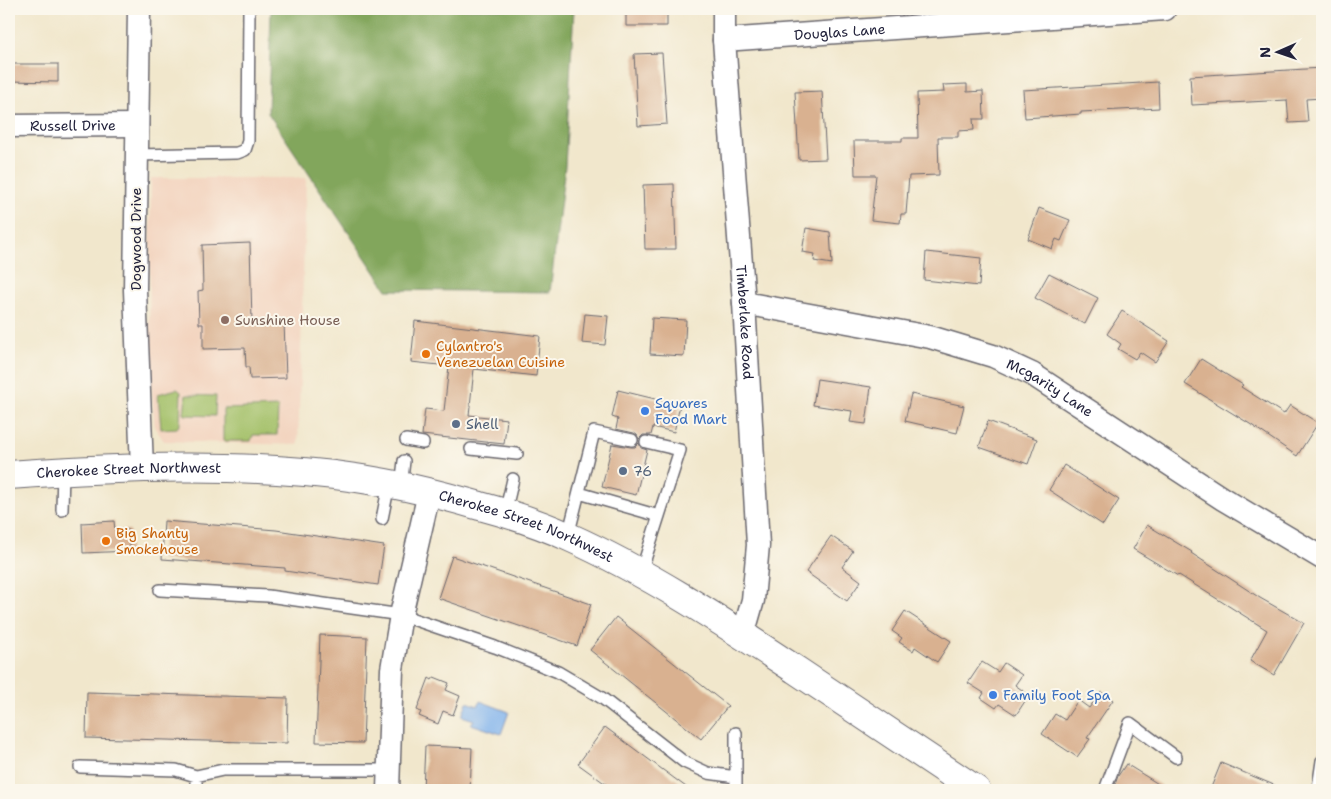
<svg xmlns="http://www.w3.org/2000/svg" width="1331" height="799" viewBox="0 0 1331 799" font-family="'Shantell Sans',sans-serif">
	<style>
		.built { fill: #f3d4bf }
		.green { fill: #a3c067; stroke: #627151 }
		.forest { fill: #82a65c; stroke: #52644c }
		.water { fill: #80b2ec; stroke: #516a94 }
		.building { fill: #d9b190 }
		.lines { fill: none; stroke-linecap: round; stroke-linejoin: round }
		.service-casing { stroke: #6a676e; stroke-width: 14 }
		.minor-casing { stroke: #6a676e; stroke-width: 25 }
		.secondary-casing { stroke: #6a676e; stroke-width: 30 }
		.service { stroke: #fff; stroke-width: 11 }
		.minor { stroke: #fff; stroke-width: 22 }
		.secondary { stroke: #fff; stroke-width: 28 }
		.education-dot { fill: #8d6e63; stroke: #fbf7ec; stroke-width: 2 }
		.food-dot { fill: #e8710a; stroke: #fbf7ec; stroke-width: 2 }
		.shop-dot { fill: #3f7fe0; stroke: #fbf7ec; stroke-width: 2 }
		.service-dot { fill: #5c6f8a; stroke: #fbf7ec; stroke-width: 2 }
		.labels { text-anchor: middle; stroke-width: 4; stroke-linejoin: round; paint-order: stroke }
		.street-label { font-size: 14px; fill: #22223b; stroke: #fbf7ec }
		.education-label { font-size: 14px; fill: #785e54; stroke: #fbf7ec; text-anchor: start }
		.food-label { font-size: 14px; fill: #c56008; stroke: #fbf7ec; text-anchor: start }
		.shop-label { font-size: 14px; fill: #366cbe; stroke: #fbf7ec; text-anchor: start }
		.service-label { font-size: 14px; fill: #4e5e75; stroke: #fbf7ec; text-anchor: start }
	</style>
	<rect width="100%" height="100%" fill="#fbf7ec"/>
	<filter id="ink" filterUnits="userSpaceOnUse"><feTurbulence type="fractalNoise" baseFrequency=".02" numOctaves="2"/><feDisplacementMap in="SourceGraphic" scale="10" xChannelSelector="R" yChannelSelector="G"/><feConvolveMatrix kernelMatrix="1 2 1 2 8 2 1 2 1" color-interpolation-filters="sRGB"/></filter>
	<filter id="wash" filterUnits="userSpaceOnUse"><feTurbulence type="fractalNoise" baseFrequency=".0096" numOctaves="4" result="noise"/><feDisplacementMap in="SourceGraphic" scale="20" xChannelSelector="R" yChannelSelector="G"/><feGaussianBlur stdDeviation="1.12" result="paint"/><feColorMatrix in="noise" values="0 0 0 0 0 0 0 0 0 0 0 0 0 0 0 0 0 1.4 0 .05"/><feComposite in="paint" operator="in"/></filter>
	<g filter="url(#wash)">
		<rect width="100%" height="100%" fill="#f1e7cc"/>
		<path class="built" d="M151 178H306L298 445 164 441 155 428 149 358Z"/>
		<path class="green" d="M177 389 181 392 180 424 177 428 161 429 158 394Z
			M186 395 216 396 215 416 186 415 184 414Z
			M278 407 277 435H253L251 441H223V409Z"/>
		<path class="forest" d="M271 9H574L565 166 550 292 387 290 268 113Z"/>
		<path class="water" d="M480 701 509 712 501 734 471 724 474 720 462 716 467 702 478 706Z"/>
		<g id="blocks">
			<path class="building" d="M626 9H667V26H626Z
				M662 53 667 124 638 126 634 54Z
				M9 64H58V82L9 81Z
				M1322 68V98L1306 99 1308 122 1289 123 1287 100 1192 105 1190 76Z
				M1158 82 1159 108 1081 112V114L1025 118 1023 90Z
				M967 84V92L983 91 984 119H973L974 130 958 131V137H938L939 175 909 176 906 214H901L900 223 871 220 876 175H855L854 141H902V138H918L917 93 944 92 943 85Z
				M822 91 826 159 799 160 795 92Z
				M674 184 676 249H645L643 185Z
				M1039 208 1070 220 1061 241 1056 239 1052 249 1028 239Z
				M806 228 830 232 832 264 814 261 815 254 802 252Z
				M250 243 252 323 284 322 286 378 250 379 249 367H246L245 348 203 349V324H199L198 291 203 290 202 245Z
				M926 252 981 258 979 286 924 280Z
				M1049 273 1098 298 1085 324 1035 298Z
				M1122 311 1169 341 1155 362 1140 352 1135 359 1118 349 1121 344 1107 334Z
				M585 314 608 316 605 345 582 343Z
				M652 318 686 320 684 356 650 354Z
				M415 321 540 336 536 376 474 369 469 415 507 419 504 444 422 435 425 409 444 411 449 366 411 362Z
				M1201 359 1243 385 1241 387 1284 414 1290 405 1318 423 1297 456 1250 424 1185 384Z
				M817 379 871 387 866 424 850 422 852 411 813 405Z
				M618 390 680 405 674 432 653 427 651 435H643L639 439 637 435 634 433 616 429 618 419 612 417Z
				M911 394 964 406 957 433 905 421Z
				M988 421 1037 439 1028 464 979 447Z
				M639 443 641 448 647 450 636 495 602 487 612 444 631 447H635Z
				M1064 465 1119 500 1103 525 1049 490Z
				M114 521 115 530H130V551L83 553 82 523Z
				M164 521 276 530 384 546 378 585 285 571V568L162 559Z
				M1147 525 1192 552 1191 553 1260 598 1304 623 1274 675 1250 661 1267 630 1179 575 1178 576 1133 549Z
				M831 536 853 551 842 567 861 581 847 601 806 572Z
				M452 556 591 604 577 646 438 598Z
				M905 611 951 641 937 662 915 647 913 651 899 642 902 638 892 631Z
				M616 617 728 706 701 739 590 650Z
				M320 635 367 637 363 743 316 742Z
				M982 662 998 672 1004 663 1022 675 1015 685 1029 695 1016 715 999 704 996 708 981 698 984 693 968 683Z
				M434 677 449 683 446 690 460 696 453 715 443 711 438 724 419 716 421 712 417 710 429 678 432 680Z
				M87 692 288 698 287 743 86 738Z
				M1101 692 1113 700 1087 738 1090 739 1077 757 1042 734 1055 714 1065 720 1078 700 1089 708Z
				M605 727 690 790H614L578 764Z
				M425 746 472 748 470 790H423Z
				M1221 763 1286 790H1210Z
				M1126 764 1168 790H1113L1118 776Z"/>
		</g>
	</g>
	<g filter="url(#ink)">
		<use href="#blocks" fill-opacity="0" stroke="#6a676e" stroke-width="1"/>
		<g class="lines">
			<defs>
				<path id="service" d="M136 155 237 153 245 150 248 141 249 9
					M406 440 423 443
					M471 449 517 454
					M401 487 404 461
					M579 493 659 516
					M62 510 63 471
					M505 513 513 479
					M382 519 389 484
					M568 536 594 432 632 440
					M641 572 680 450 646 442
					M160 590 268 596 401 615 495 647 558 672 602 698 684 762 708 773 736 777V733
					M80 767 176 770 196 776 223 770H388
					M196 776V790
					M1318 788 1322 761
					M736 790V777
					M1105 790 1130 723 1176 757"/>
				<g id="minor">
					<path d="M139 9 135 290 142 468"/>
					<path id="s1" d="M724 9V40L744 303 758 545 753 600 743 635"/>
					<path id="s2" d="M724 40 1165 9"/>
					<path id="s3" d="M9 126 137 125"/>
					<path id="s4" d="M744 303 930 337 993 356 1032 374 1223 499 1322 558"/>
					<path d="M388 790 392 669 401 615 429 493"/>
				</g>
				<g id="secondary">
					<path id="s5" d="M9 475C121 467 245 462 356 478 398 484 439 494 480 506 510 514 541 524 569 537 649 573 723 622 796 670 856 710 916 750 976 790"/>
				</g>
			</defs>
			<use href="#service" class="service-casing"/>
			<use href="#minor" class="minor-casing"/>
			<use href="#secondary" class="secondary-casing"/>
			<use href="#service" class="service"/>
			<use href="#minor" class="minor"/>
			<use href="#secondary" class="secondary"/>
		</g>
	</g>
	<circle class="education-dot" cx="225" cy="320" r="5"/>
	<g class="food-dot">
		<circle cx="426" cy="354" r="5"/>
		<circle cx="106" cy="541" r="5"/>
	</g>
	<g class="shop-dot">
		<circle cx="645" cy="411" r="5"/>
		<circle cx="993" cy="695" r="5"/>
	</g>
	<g class="service-dot">
		<circle cx="456" cy="424" r="5"/>
		<circle cx="623" cy="471" r="5"/>
	</g>
	<g class="labels">
		<g class="street-label">
			<text dy="5" stroke="none"><textPath href="#s2" startOffset="116">Douglas Lane</textPath></text>
			<text dy="5" stroke="none"><textPath href="#s3" startOffset="64">Russell Drive</textPath></text>
			<text transform="translate(136 239) rotate(-90)" y="5">Dogwood Drive</text>
			<text dy="5" stroke="none"><textPath href="#s1" startOffset="314">Timberlake Road</textPath></text>
			<text dy="5" stroke="none"><textPath href="#s4" startOffset="320">Mcgarity Lane</textPath></text>
			<text dy="5" stroke="none"><textPath href="#s5" startOffset="120">Cherokee Street Northwest</textPath></text>
			<text dy="5" stroke="none"><textPath href="#s5" startOffset="525">Cherokee Street Northwest</textPath></text>
		</g>
		<g class="education-label">
			<text x="235" y="325">Sunshine House</text>
		</g>
		<g class="food-label">
			<text x="436" y="351">Cylantro's<tspan x="436" dy="16">Venezuelan Cuisine</tspan></text>
			<text x="116" y="538">Big Shanty<tspan x="116" dy="16">Smokehouse</tspan></text>
		</g>
		<g class="shop-label">
			<text x="655" y="408">Squares<tspan x="655" dy="16">Food Mart</tspan></text>
			<text x="1003" y="700">Family Foot Spa</text>
		</g>
		<g class="service-label">
			<text x="466" y="429">Shell</text>
			<text x="633" y="476">76</text>
		</g>
	</g>
	<rect width="1331" height="799" fill="none" stroke="#fbf7ec" stroke-width="30"/>
	<g transform="translate(1278 52) rotate(268)" stroke="#fbf7ec" stroke-width="4" paint-order="stroke">
	<path d="M0-4L9 19L0 12L-9 19Z" fill="#22223b"/>
	<text y="-8" font-size="14" font-weight="bold" text-anchor="middle" fill="#22223b">N</text>
	</g>
</svg>
